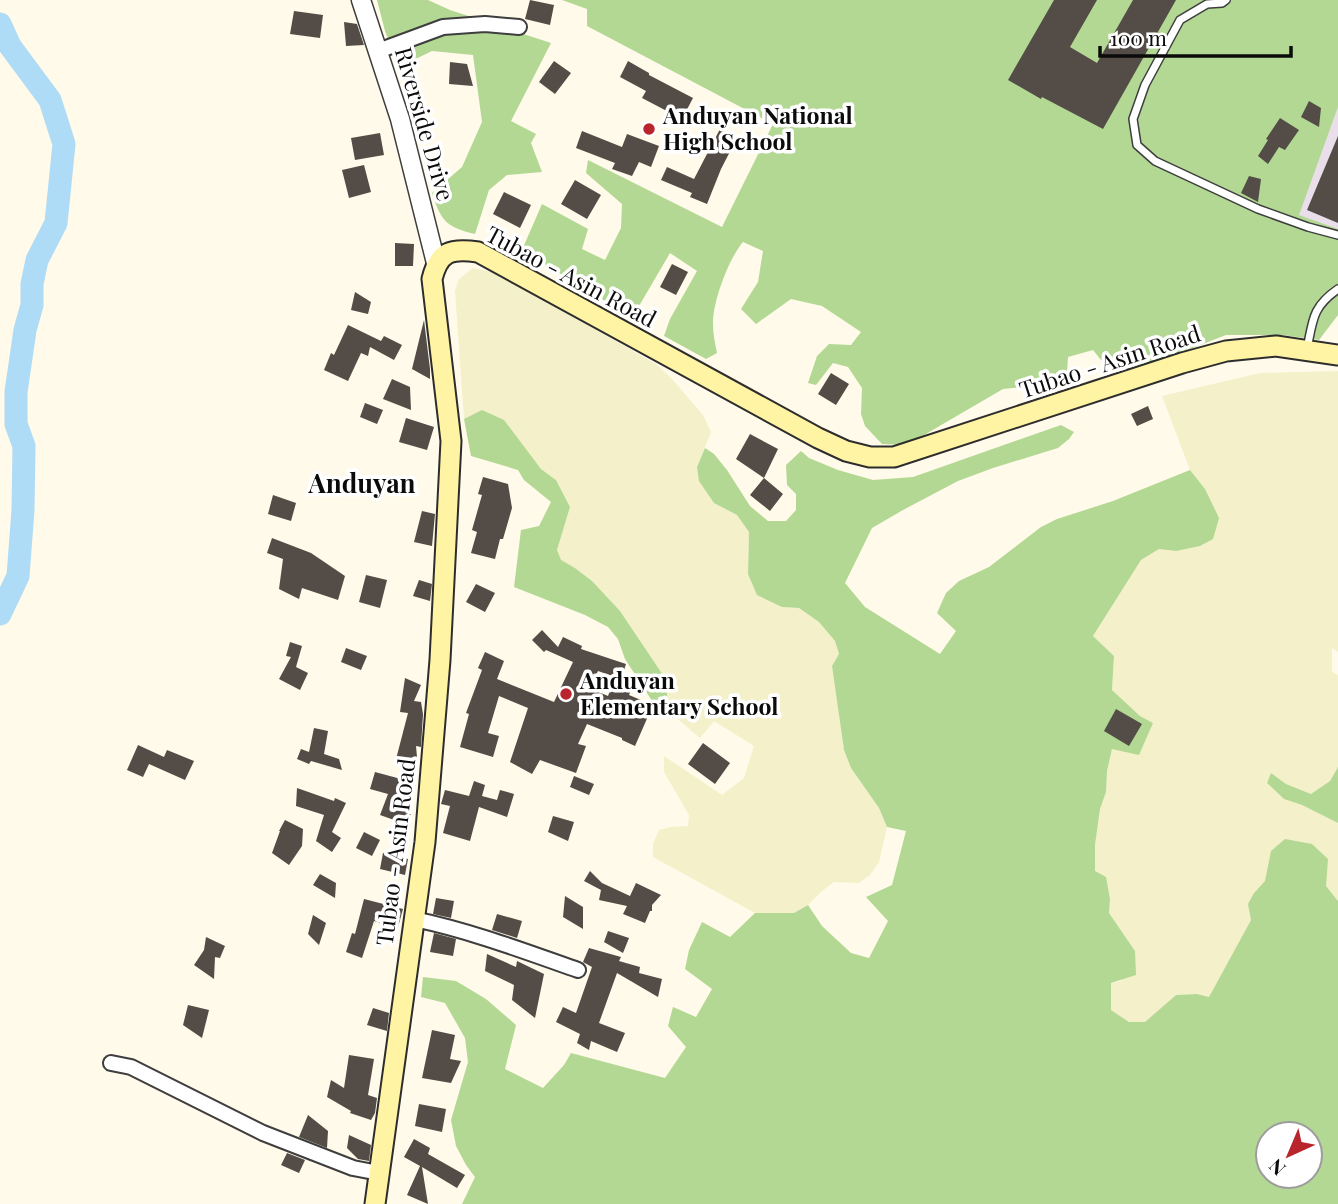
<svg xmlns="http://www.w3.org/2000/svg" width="1338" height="1204" viewBox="0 0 1338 1204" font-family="'Playfair Display',serif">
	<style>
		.industrial { fill: #e9deea }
		.farmland { fill: #f4f0ca }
		.forest { fill: #b3d893; fill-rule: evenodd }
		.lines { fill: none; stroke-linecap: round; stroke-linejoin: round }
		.river { stroke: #aedbf5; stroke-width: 23 }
		.building { fill: #534c47 }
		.service-casing { stroke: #3e3e3e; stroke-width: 10 }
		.minor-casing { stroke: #3e3e3e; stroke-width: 18 }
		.tertiary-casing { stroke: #3e3e3e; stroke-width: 21 }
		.secondary-casing { stroke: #2d2d2d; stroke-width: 23 }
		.service { stroke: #fff; stroke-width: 7 }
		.minor { stroke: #fff; stroke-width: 14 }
		.tertiary { stroke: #fff; stroke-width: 18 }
		.secondary { stroke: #fff4a4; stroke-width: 19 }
		.poi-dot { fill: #b9252c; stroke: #fff; stroke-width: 2.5 }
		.labels { text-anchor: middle; stroke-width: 7; stroke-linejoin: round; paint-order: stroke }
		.poi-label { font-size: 23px; font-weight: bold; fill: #0b0b0b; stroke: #fff; text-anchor: start }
		.street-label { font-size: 23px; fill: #0b0b0b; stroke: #fff }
		.quarter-label { font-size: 26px; font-weight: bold; fill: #0b0b0b; stroke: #fff }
	</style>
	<rect width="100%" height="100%" fill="#fffae9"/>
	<path class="industrial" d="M1338 107V229L1298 215Z"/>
	<path class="farmland" d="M473 268 496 273 656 364 671 378 703 415 711 432 697 467 714 503 737 515 749 532 748 574 782 607 799 608 819 622 835 641 839 654 832 666 844 750 851 768 879 808 887 827 879 862 870 875 859 883 834 882 822 891 808 905 794 913H755L653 857V844L659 830 671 827 688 826 689 815 664 772V756L722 795 744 778 754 746 714 721 700 738 667 710V681L620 611 592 581 575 568 561 561 557 550 570 507 556 480 541 469 529 454 482 411 464 419 455 291 459 279Z
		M1338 371V652L1332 648V672L1338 675V767L1330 781 1311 794 1286 784 1271 773 1267 783 1284 799 1302 805 1338 823V901L1326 886 1265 881 1254 893 1251 920 1209 997 1197 994 1176 995 1145 1022H1129L1111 1010V983L1121 981 1135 951 1109 913 1110 899 1095 872V845L1100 809 1106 792 1107 771 1112 749 1153 723 1140 716 1112 690 1114 656 1093 636 1141 560 1159 549 1176 551 1205 489 1190 470 1162 396 1260 373Z"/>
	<path class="forest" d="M377 0H428L450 10 551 43 511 121 536 134 531 143 542 172 507 175 489 190 475 234C446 227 441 221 432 193L462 167 482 122 473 55 432 51 399 67 385 31Z
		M562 0H1338V107L1299 215 1338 229V315L1319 340 1283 335H1226L1146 366 1119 371 1105 365 1093 350 1068 357 1067 373 1063 383 1003 389 907 445 882 444 865 426 861 414 862 388 848 367 833 363 816 385 808 383 817 356 829 344 851 345 861 332 822 306 791 299 756 324 741 309 758 282 763 251 743 242C729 258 712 303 713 325 713 334 715 343 717 353L706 359 664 336 670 319 697 271 670 253 632 318 522 250 542 204 588 229 582 249 605 260 621 228 622 204 586 173 588 160 722 227 773 124 587 26V9Z
		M482 410 504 420 541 469 556 480 570 507 557 550 561 560 575 568 592 581 620 611 667 681V710L656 707 625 659 618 639 608 627 585 615 514 587 521 530 539 526 551 502 524 480 518 470 471 456 464 419Z
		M1061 425 1074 432 1069 439 1058 448 993 468 958 481 903 510 872 528 845 583 865 607 940 654 956 631 937 613 946 593 959 581 989 567 1041 527 1057 519 1113 501 1190 470 1205 489 1219 518 1213 539 1200 546 1176 551 1159 549 1141 560 1093 636 1114 656 1112 690 1140 716 1153 723 1139 755 1112 749 1107 771 1106 792 1100 809 1095 845V871L1106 877 1110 899 1109 913 1135 951 1136 975 1111 983V1010L1129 1022H1145L1176 995 1197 994 1209 997 1251 920 1248 904 1254 893 1265 881 1271 851 1285 839 1312 844 1328 859 1326 886 1338 901V1204H462L475 1177 466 1165 456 1146 451 1120 468 1062 465 1038 445 1003 421 997 423 977 456 981 486 999 516 1025 505 1069 543 1088 564 1065 571 1053 665 1078 686 1047 668 1026 673 1007 696 1017 712 989 685 969 689 950 702 922 730 937 755 913H794L808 905 822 926 851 953 869 958 888 921 866 897 892 885 906 831 887 827 879 808 851 768 844 750 832 666 839 654 835 641 819 622 799 608 782 607 757 595 748 574 749 532 737 515 714 503 699 481 697 467 705 448 714 454 727 470 750 506 768 521H786L796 510V494L787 485 786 465 801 451 809 458 838 470 873 480 913 477ZM1268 1134H1310V1176H1268Z
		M1338 767V823L1302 805 1284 799 1267 783 1271 773 1286 784 1311 794 1330 781Z"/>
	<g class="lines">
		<path class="river" d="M0 24 10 46 50 100 64 144 56 223 37 260 32 284V305L25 330 16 392V424L24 446 23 510 18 576 0 614"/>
	</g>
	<path class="building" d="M530 0 554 5 550 25 525 19Z
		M1054 0H1097L1070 47 1097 63 1133 0H1176L1103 129 1042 97 1041 99 1008 80Z
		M294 11 323 15 320 38 290 34Z
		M344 22 357 24 364 45 346 46Z
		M554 61 571 73 555 94 539 82Z
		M628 61 649 73V75L693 98 682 119 642 98 646 91 620 77Z
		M450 62 467 64 473 86 449 84Z
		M1309 101 1321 108 1319 127 1301 117Z
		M1280 118 1299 130 1285 150 1279 147 1268 164 1258 156 1268 140 1266 139Z
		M720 129 737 138 721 169 707 204 690 197 692 193 661 180 667 167 694 179Z
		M582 131 622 147 627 134 659 146 651 167 639 162 632 176 612 169 615 163 576 148Z
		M380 133 384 155 355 160 351 138Z
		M1338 136V223L1307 210Z
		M364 165 371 192 349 198 342 170Z
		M1249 176 1261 179 1258 202 1241 193Z
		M575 180 601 195 587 219 561 204Z
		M504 192 531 205 520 228 493 214Z
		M395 243 414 244 413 266H395Z
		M672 264 688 272 676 295 660 287Z
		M355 292 371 302 368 314 351 310Z
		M424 320 430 369V379L412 369Z
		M348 325 381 341 384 336 402 345 394 360 370 347 368 356 361 353 348 381 324 370 331 353 334 355Z
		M831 373 849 384 836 405 818 394Z
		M392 379 410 387 411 410 383 399Z
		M365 403 383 410 377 424 360 417Z
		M1148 406 1153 419 1137 426 1131 414Z
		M406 418 434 427 427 450 399 442Z
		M750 434 778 449 764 478 736 459Z
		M483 477 508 484 512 508 503 539H500L495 559 471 553 477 532 472 530 482 495 478 494Z
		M764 478 783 494 770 511 750 495Z
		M273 495 296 503 291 521 268 514Z
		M422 511 435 514 432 546 414 542Z
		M272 538 311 553 345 576 338 600 302 588 299 599 279 589 283 559 267 553Z
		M366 575 387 580 380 608 359 602Z
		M419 580 432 584 430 601 413 596Z
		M476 584 495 593 485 612 466 602Z
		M542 630 558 647 563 637 582 646 581 649 626 664 621 679 598 671 589 688 608 696 614 681 631 690 629 695 653 705 635 746 622 740V738L587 724 578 744 586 746 576 773 540 760 532 774 510 762 528 708 499 696 488 733 499 736 493 757 460 747 469 714 466 713 482 670 478 668 485 652 504 661 497 679 554 702 573 662 546 650 544 652 532 640Z
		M290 642 302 646 296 667 308 673 300 690 279 679 291 657 286 656Z
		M346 648 367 656 361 670 341 662Z
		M405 678 421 685 414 701 421 702 423 714 421 747 416 746 418 768 395 763 408 713 400 712Z
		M1116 709 1142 724 1129 746 1104 731Z
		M314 728 328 731 324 754 339 759 342 770 311 761 309 764 297 759 301 749 309 752Z
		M703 743 730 763 715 784 688 764Z
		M138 745 164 757 167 750 194 761 185 780 149 764 143 777 127 770Z
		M375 772 401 779 400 805 411 809V826L380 815 388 794 370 789Z
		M574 776 594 784 589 795 570 787Z
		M474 781 485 785 482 796 497 800 500 790 514 794 507 817 479 807 470 841 443 833 450 806 441 804 445 790 469 796Z
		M297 788 334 801 335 798 346 803 332 832 341 838 332 852 316 841 324 815 296 806Z
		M553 816 574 822 568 841 548 832Z
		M285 820 303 829 302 846 289 865 272 853 280 831H279Z
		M364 832 380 840 372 856 356 848Z
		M383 853 408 859 405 875 380 869Z
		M590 871 602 883 630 896 636 883 661 895 652 905V911H650L645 923 623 914 627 906 599 900 601 890 584 881Z
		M320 874 336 883 335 898 313 885Z
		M565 896 583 907V929L563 917Z
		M436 898 454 901 451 918 433 914Z
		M364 899 403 909 398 927 374 921 362 958 346 952 352 933 355 934Z
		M497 914 522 921 517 938 492 930Z
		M313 915 326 923 319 945 308 934Z
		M608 931 629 938 623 953 604 942Z
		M434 933 456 939 453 956 430 952Z
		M206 937 225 946 220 958 215 957 214 979 194 965 204 950Z
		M589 948 621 957 619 961 640 967 639 973 662 979 658 997 617 973 599 1023 625 1033 617 1052 591 1041 589 1050 577 1043 580 1034 556 1022 563 1007 576 1013 592 967 583 962Z
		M487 954 516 967 517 961 544 974 535 1018 512 1000 514 985 485 971Z
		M188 1005 209 1010 202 1038 183 1025Z
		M373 1008 389 1013 387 1031 367 1025Z
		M432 1030 455 1035 450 1059 461 1061 451 1083 422 1078Z
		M349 1055 374 1059 368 1095 377 1098 375 1113 371 1120 350 1113 351 1111 327 1097 331 1080 344 1088Z
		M419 1104 446 1109 442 1132 415 1126Z
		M308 1115 328 1131 327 1148 299 1137Z
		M349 1135 371 1145 369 1161 358 1159 347 1148Z
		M414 1139 430 1148 428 1154 465 1175 457 1188 422 1167 428 1204 407 1195 420 1166 404 1157Z
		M287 1153 305 1160 299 1173 281 1165Z"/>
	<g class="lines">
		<defs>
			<path id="service" d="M1226 0 1222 3 1207 4 1180 20 1145 85 1133 119 1137 145 1155 161 1258 209 1308 227 1338 235
				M1307 349C1313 320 1312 307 1338 289"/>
			<path id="minor" d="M378 51 443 27 485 24 519 27
				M414 919C471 931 524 951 578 970
				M111 1063 131 1067 263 1133 353 1168 379 1173"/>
			<path id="tertiary" d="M361 0 400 119 436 263"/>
			<path id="secondary" d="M375 1204 425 842 440 660 451 441 432 279C439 251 451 248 478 252L818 438 846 451 870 457H894L1182 363 1226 351 1276 346 1338 355"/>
		</defs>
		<use href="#service" class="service-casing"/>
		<use href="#minor" class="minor-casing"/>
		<use href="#tertiary" class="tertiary-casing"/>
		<use href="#secondary" class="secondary-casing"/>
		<use href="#service" class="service"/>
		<use href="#minor" class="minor"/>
		<use href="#tertiary" class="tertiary"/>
		<use href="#secondary" class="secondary"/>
	</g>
	<g class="poi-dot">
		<circle cx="649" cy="129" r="7"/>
		<circle cx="566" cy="694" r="7"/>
	</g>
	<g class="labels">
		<g class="poi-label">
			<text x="663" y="124">Anduyan National<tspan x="663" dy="26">High School</tspan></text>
			<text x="580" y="689">Anduyan<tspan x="580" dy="26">Elementary School</tspan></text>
		</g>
		<g class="street-label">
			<text transform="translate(424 124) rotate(74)" y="8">Riverside Drive</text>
			<text transform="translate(571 277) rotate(28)" y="8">Tubao - Asin Road</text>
			<text transform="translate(1110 362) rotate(-18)" y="8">Tubao - Asin Road</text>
			<text transform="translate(396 852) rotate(-83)" y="8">Tubao - Asin Road</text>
		</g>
		<g class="quarter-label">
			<text x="362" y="493">Anduyan</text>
		</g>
	</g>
	<g transform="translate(1289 1155) rotate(224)"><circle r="33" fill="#ffffff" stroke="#9d9d9d" stroke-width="2"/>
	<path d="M0-5L12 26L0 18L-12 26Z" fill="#b9252c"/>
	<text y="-10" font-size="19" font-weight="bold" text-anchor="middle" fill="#0b0b0b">N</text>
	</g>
	<path d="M1100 46v10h191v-10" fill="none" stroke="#0b0b0b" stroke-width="3.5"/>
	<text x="1110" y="46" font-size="21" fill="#0b0b0b" stroke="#ffffff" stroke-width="5" paint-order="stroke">100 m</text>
</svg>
